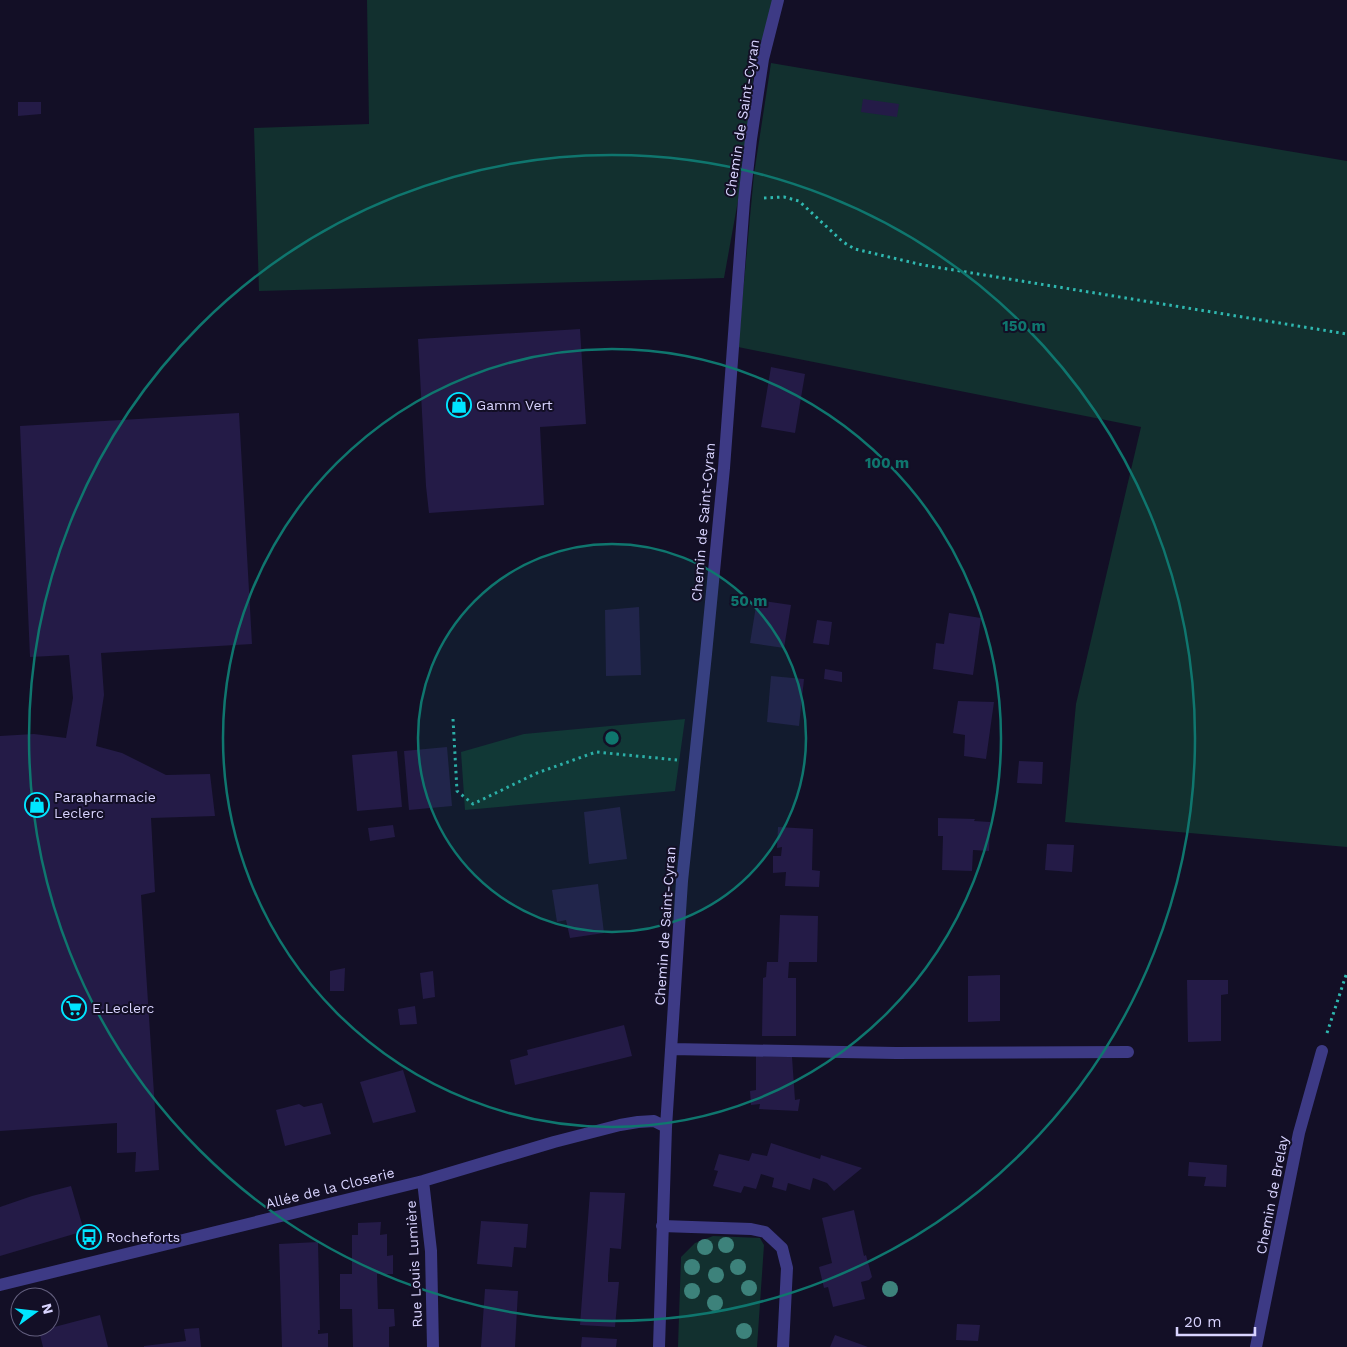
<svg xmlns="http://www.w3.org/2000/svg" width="1347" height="1347" viewBox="0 0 1347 1347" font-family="'Work Sans',sans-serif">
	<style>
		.green { fill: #12302f }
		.building { fill: #241b47 }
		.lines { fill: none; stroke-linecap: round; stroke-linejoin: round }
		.path { stroke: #2fb8b0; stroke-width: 3; stroke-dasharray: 2.5 4; stroke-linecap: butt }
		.minor { stroke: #3d3a85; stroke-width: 12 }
		.tree { fill: #3d827b }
		.ring { fill: none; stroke: #0f766e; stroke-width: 2.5 }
		.labels { text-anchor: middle; stroke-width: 4; stroke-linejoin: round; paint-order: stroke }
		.street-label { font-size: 14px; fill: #d9d4ff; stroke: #130f26 }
		.poi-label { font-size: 14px; fill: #d9d4ff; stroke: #130f26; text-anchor: start }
		.centre { fill: #0f766e; stroke: #130f26; stroke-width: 2.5 }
		.ring-label { font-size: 15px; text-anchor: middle; font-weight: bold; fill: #0f766e; stroke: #130f26; stroke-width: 4; stroke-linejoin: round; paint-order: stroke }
	</style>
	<rect width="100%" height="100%" fill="#130f26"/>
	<path class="green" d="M367 0H773L753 78 743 173 724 278 259 291 254 128 369 124Z
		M771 63 1347 161V847L1065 822 1076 704 1141 427 738 347 754 174Z
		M685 719 675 791 465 810 461 752 524 734Z
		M713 1236 760 1238 764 1245 757 1347H678L681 1257 695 1243Z"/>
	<path class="building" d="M863 99 899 104 897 117 861 112Z
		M18 102H41V114L18 116Z
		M580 329 586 424 540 427 544 505 429 513 426 486 418 339Z
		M771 367 805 374 795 433 761 427Z
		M239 413 252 644 101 653 104 695 96 746 122 753 166 775 210 774 215 816 151 818 155 892 141 895 159 1170 135 1172 136 1152 117 1153V1123L0 1131V736L34 734 66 738 73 698 69 655 30 657 20 426Z
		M757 600 791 605 784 648 750 643Z
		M639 607 641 675 606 676 605 610Z
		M949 613 981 618 973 675 933 669 936 643 944 644Z
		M817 620 832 622 829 645 813 643Z
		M825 669 842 672V682L824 679Z
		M771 676 804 679 799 726 767 722Z
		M958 701 994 702 986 759 964 756 965 735 953 733Z
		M447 747 452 806 409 810 404 751Z
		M397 751 402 807 357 811 352 755Z
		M1019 761 1043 762 1042 784 1017 783Z
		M620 807 627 859 589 864 584 812Z
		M938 818 975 819 974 821 990 822 989 851 973 850 972 871 942 870 943 836H938Z
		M393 825 395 837 370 841 368 828Z
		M778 827 813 829 812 870 820 871 819 887 785 886 786 872 773 873V856H781L782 847 777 848Z
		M1047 844 1074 845 1072 872 1045 870Z
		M598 884 604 933 570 938 566 920 557 922 552 890Z
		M780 915 818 916 817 962H789L788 978H796V1036H762L763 978 766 977 767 962H778Z
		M345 968 344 991H330V971Z
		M433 971 435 997 423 999 420 973Z
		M1000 975V1021L968 1022V976Z
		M1187 980H1228V994L1221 995V1041L1188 1042Z
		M415 1006 417 1024 400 1025 398 1009Z
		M624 1025 632 1056 515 1085 510 1060 528 1055 527 1050Z
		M756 1056 792 1057 795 1100 800 1099 798 1111 759 1109 760 1104 751 1105 750 1091 756 1090Z
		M403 1070 416 1112 373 1123 360 1082Z
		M322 1103 331 1134 285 1146 276 1110 299 1104 304 1107Z
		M771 1143 820 1159 821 1155 862 1168 834 1191 827 1183 813 1178 810 1190 788 1183 786 1191 772 1187 774 1178 761 1174 756 1189 744 1186 741 1193 713 1186 718 1171 714 1170 719 1154 749 1161 752 1153 767 1156Z
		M1189 1162 1227 1165 1226 1187 1204 1186 1206 1177 1188 1176Z
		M71 1186 84 1231 0 1256V1207L32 1196Z
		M590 1192 625 1193 621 1249 610 1248 608 1276V1282H619L615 1327 580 1325Z
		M854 1210 864 1256 866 1255 872 1277 869 1280 861 1282 865 1299 833 1307 828 1287 824 1288 819 1267 832 1263 822 1218Z
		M481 1221 528 1224 526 1248 514 1247 512 1267 477 1264Z
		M381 1222 380 1235 387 1234V1256L393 1255V1274H377L378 1309H394L395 1326 389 1327V1347H353L352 1309H340V1274H352V1235H358V1223Z
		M318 1242 320 1330H318V1334L328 1333V1347H282L279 1244Z
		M485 1289 518 1291 515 1347H481Z
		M100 1315 108 1347H43L39 1331Z
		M957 1324 980 1325 978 1341 956 1340Z
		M199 1328 201 1347H144V1346L186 1341 184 1329Z
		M835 1335 868 1347H830Z
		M582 1337 617 1339 616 1347H581Z"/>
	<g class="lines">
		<path class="path" d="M764 198 784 197 799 201 843 242 855 249 923 265 1347 334
			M453 719 457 791 473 804 537 773 596 752 677 760
			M1327 1033 1347 972"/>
		<path class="minor" d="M671 1049 896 1053 1128 1052
			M423 1181 431 1251 433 1347
			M662 1226 751 1229 765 1232 782 1248 787 1268 783 1347
			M0 1285 423 1181 554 1142 620 1125 638 1122 654 1121 666 1127
			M659 1347 666 1127 682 881 706 654 724 468 744 200 751 139 763 59 778 0
			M1256 1347 1299 1133 1322 1051"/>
	</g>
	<g class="tree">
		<circle cx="726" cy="1245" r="8"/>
		<circle cx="705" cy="1247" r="8"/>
		<circle cx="692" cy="1267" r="8"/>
		<circle cx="738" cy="1267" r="8"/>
		<circle cx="716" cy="1275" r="8"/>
		<circle cx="749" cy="1288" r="8"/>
		<circle cx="890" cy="1289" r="8"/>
		<circle cx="692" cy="1291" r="8"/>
		<circle cx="715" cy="1303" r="8"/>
		<circle cx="744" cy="1331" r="8"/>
	</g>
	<circle cx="612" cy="738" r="194" fill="#0f766e" fill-opacity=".12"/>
	<g class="ring">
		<circle cx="612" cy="738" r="194"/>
		<circle cx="612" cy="738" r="389"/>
		<circle cx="612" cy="738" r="583"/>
	</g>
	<defs>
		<symbol id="shop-ring" viewBox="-11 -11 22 22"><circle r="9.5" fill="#130f26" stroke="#00e5ff" stroke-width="1.5"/><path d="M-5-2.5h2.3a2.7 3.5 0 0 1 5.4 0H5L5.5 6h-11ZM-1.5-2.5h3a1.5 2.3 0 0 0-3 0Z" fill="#00e5ff"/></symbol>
		<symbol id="supermarket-ring" viewBox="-11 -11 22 22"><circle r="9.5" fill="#130f26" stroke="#00e5ff" stroke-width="1.5"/><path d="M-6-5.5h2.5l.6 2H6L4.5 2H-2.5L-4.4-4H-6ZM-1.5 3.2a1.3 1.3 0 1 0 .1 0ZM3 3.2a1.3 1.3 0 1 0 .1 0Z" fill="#00e5ff"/></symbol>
		<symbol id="bus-ring" viewBox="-11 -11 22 22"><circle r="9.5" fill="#130f26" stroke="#00e5ff" stroke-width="1.5"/><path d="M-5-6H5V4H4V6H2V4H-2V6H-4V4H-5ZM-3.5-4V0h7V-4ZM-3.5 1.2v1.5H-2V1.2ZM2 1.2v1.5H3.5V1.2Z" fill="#00e5ff"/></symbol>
	</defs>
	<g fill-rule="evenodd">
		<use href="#shop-ring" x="445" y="391" width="28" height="28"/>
		<use href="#shop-ring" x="23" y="791" width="28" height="28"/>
		<use href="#supermarket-ring" x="60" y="994" width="28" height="28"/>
		<use href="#bus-ring" x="75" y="1223" width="28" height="28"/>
	</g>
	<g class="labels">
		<g class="street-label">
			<text transform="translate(742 118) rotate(-81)" y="5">Chemin de Saint-Cyran</text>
			<text transform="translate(703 522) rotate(-85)" y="5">Chemin de Saint-Cyran</text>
			<text transform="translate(665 926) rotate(-86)" y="5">Chemin de Saint-Cyran</text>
			<text transform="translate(330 1188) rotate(-14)" y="5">Allée de la Closerie</text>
			<text transform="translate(1272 1195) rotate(-79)" y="5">Chemin de Brelay</text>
			<text transform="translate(414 1264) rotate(-93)" y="5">Rue Louis Lumière</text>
		</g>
		<g class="poi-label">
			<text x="476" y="410">Gamm Vert</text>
			<text x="54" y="802">Parapharmacie<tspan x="54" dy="16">Leclerc</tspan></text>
			<text x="92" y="1013">E.Leclerc</text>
			<text x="106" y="1242">Rocheforts</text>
		</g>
	</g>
	<circle cx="612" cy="738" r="8" class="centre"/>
	<g class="ring-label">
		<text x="1024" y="331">150 m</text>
		<text x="887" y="468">100 m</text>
		<text x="749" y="606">50 m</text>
	</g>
	<g transform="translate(35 1312) rotate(75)"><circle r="24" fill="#130f26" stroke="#625e7d"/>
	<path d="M0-4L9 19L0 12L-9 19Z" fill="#00e5ff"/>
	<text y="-8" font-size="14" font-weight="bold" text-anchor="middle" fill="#d9d4ff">N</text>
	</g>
	<path d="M1177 1327v8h78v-8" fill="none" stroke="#d9d4ff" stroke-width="2.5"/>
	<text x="1184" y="1327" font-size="15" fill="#d9d4ff" stroke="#130f26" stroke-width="4" paint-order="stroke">20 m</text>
</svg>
